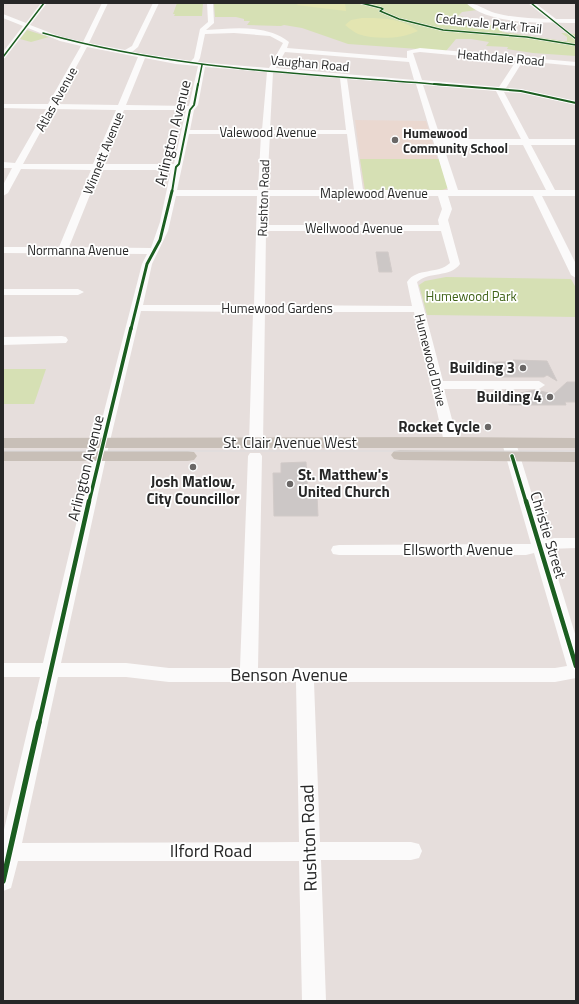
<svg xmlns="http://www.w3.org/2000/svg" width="579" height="1004" viewBox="0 0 579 1004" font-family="'Titillium Web',sans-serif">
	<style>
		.education { fill: #ead8d0 }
		.green { fill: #d6e0b4 }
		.pitch { fill: #e3e5b1 }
		.building { fill: #ccc7c6; stroke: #d1cac8 }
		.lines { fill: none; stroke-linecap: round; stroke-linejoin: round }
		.minor { fill: #fbfafa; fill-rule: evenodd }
		.major { fill: #c8bfb7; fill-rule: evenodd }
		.tram { stroke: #dcdbdd; stroke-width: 1 }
		.cycleway-far5-casing { stroke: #fff; stroke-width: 2.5 }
		.cycleway-far4-casing { stroke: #fff; stroke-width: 3.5 }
		.cycleway-far3-casing { stroke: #fff; stroke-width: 4.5 }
		.cycleway-far2-casing { stroke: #fff; stroke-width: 5.5 }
		.cycleway-far1-casing { stroke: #fff; stroke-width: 7 }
		.cycleway-casing { stroke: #fff; stroke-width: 8 }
		.cycleway-far5 { stroke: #1b5e20; stroke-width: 1.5 }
		.cycleway-far4 { stroke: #1b5e20; stroke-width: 2 }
		.cycleway-far3 { stroke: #1b5e20; stroke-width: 3 }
		.cycleway-far2 { stroke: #1b5e20; stroke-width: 3.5 }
		.cycleway-far1 { stroke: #1b5e20; stroke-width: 4.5 }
		.cycleway { stroke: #1b5e20; stroke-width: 5.5 }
		.poi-dot { fill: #6a6766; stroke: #fff; stroke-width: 1.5 }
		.labels { text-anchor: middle; stroke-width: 3.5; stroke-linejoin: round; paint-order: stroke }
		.far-street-label { font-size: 13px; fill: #272727; stroke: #fff }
		.far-poi-label { font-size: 13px; font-weight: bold; fill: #272727; stroke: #fff; text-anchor: start }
		.far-park-label { font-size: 13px; fill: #406318; stroke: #fff }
		.street-label { font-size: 15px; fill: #272727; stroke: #fff }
		.poi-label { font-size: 15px; font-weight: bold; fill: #272727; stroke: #fff; text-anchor: end }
		.near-street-label { font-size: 18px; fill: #272727; stroke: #fff }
	</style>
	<rect width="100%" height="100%" fill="#e6dedc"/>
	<path class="education" d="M355 120 426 121 447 190 364 189Z"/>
	<path class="green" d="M177 3H203L202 16H174L175 14H173Z
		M236 3H466L477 10 462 12 458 16 464 17 460 19V21L505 27 502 32 564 41H567V37L561 33 576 34V56L533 53 507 49 508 47 486 46 489 42 471 39H456L446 51 348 44 302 28 284 25 281 26 247 25 250 21H244V19L236 17H215L214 4Z
		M27 30 49 37 31 42 20 39Z
		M360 159H439L448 188 442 190H365Z
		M446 277 571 279 576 288V317L427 315 419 285 425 281Z
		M3 369H46L34 404H3Z"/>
	<path class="pitch" d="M301 3H345L346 11 296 5Z
		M362 18C382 18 401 18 418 31 401 39 376 40 358 34 354 32 349 28 345 25L351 20Z"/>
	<path class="building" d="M376 252H388L392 272H379Z
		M513 360 547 361 557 381 547 375 544 377H496L492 362H514Z
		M567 382H576V402H565L566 405H509L505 390 515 394 535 390 554 394Z
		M306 462 308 496 317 495 318 516H274L273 473H281V463Z"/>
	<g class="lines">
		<path class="minor" d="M41 3H47L30 25 64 38 83 42 102 3H108L89 43 125 50 132 46 153 3H159L138 47 132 52 191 61 194 58 200 29 208 22 207 3H213L214 23 206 30C233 28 267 24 289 42L287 48 407 58V51L420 48 576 62V66L523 61 506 88 521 89 576 101V105L521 93 504 92 529 139H576V145H531L555 190H576V196H542L576 264V278L571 275 533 196H448L452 209 448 220 460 264C450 278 429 271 417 282L443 381H539L545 385 539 389H444L458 442 456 445H446L444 442 414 312H265L263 443 261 446H251L249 443 253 312 141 311 105 462 61 663H126L169 668H240L248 456 250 453H260L262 456 258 668H555L567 666 534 553 526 555H339L333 554 331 550 333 546 339 545 531 544 502 443 504 440H514L516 443 546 540 554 538H576V548L549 549 576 637V678L555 682H314L320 842H411L419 844 422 851 419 858 411 860H321L326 1001H302L299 861H18L11 888 3 891V834L40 677H3V663H43L91 462 142 264 147 254 3 253V247H59L91 170 21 169 8 193 3 196V185L12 168H3V162L15 163 46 109 3 108V104H48L81 46 60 41 28 28 5 58 3 59V52L23 26 3 18V14L26 23ZM234 33 270 36 283 43 269 68 198 62 200 58 205 34ZM87 47 138 57 118 105 56 104ZM285 52 409 62 414 80 276 68ZM420 52 516 61 499 87 422 80 413 53ZM145 58 176 64 198 66 189 106 126 105ZM205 67 267 72 262 130H190L194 110 198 105ZM273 72 340 78 346 130H270ZM347 79 416 84 448 190H363ZM423 85 496 91 521 139H441ZM53 109 116 110 93 164H23ZM124 110H186L174 164H102ZM189 134H261L258 190H177ZM270 134H347L354 190H267ZM443 145H523L546 190H458ZM100 170H171L160 222 151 248 69 247ZM176 196H257L254 305H143L152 264 168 231ZM267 196H438L442 209 438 220 439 225H266ZM266 231H441L450 263C437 275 417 267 407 282L412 306 265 305ZM58 677H126L169 682H296L299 842 22 843Z
			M466 3C477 3 485 10 495 13 513 18 531 18 548 19L528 3H535L556 19H576V23C544 22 491 26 466 3Z
			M3 289H78L84 292 78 295H3Z
			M62 336 66 337 68 340 66 343 3 345V337Z"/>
		<path class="major" d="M451 437 576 438V448H3V438Z
			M400 450 576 452V462L400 460 394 459 391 455 394 451Z
			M3 451H188L194 452 197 456 194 460 188 461H3Z"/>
		<path class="tram" d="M3 451H576"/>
		<defs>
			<path id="cycleway-far5" d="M361 3 381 8 383 9 380 11 399 19 443 30 527 37 576 45
				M531 3 576 39
				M43 33C174 70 312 74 446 85
				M3 57 44 3
				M198 85 202 65"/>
			<path id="cycleway-far4" d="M434 84 521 91 576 103
				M172 192 176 167 179 164 190 110 194 105 198 84"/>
			<path id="cycleway-far3" d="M131 329 147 264 160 240 172 191"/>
			<path id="cycleway-far2" d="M512 456 526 502
				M89 502 131 328"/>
			<path id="cycleway-far1" d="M526 501 576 666
				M39 723 89 501"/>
			<path id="cycleway" d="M3 881 39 722"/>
		</defs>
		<use href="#cycleway-far5" class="cycleway-far5-casing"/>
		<use href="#cycleway-far4" class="cycleway-far4-casing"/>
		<use href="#cycleway-far3" class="cycleway-far3-casing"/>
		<use href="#cycleway-far2" class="cycleway-far2-casing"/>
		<use href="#cycleway-far1" class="cycleway-far1-casing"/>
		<use href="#cycleway" class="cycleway-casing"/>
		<use href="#cycleway-far5" class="cycleway-far5"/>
		<use href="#cycleway-far4" class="cycleway-far4"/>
		<use href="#cycleway-far3" class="cycleway-far3"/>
		<use href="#cycleway-far2" class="cycleway-far2"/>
		<use href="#cycleway-far1" class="cycleway-far1"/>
		<use href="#cycleway" class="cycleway"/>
	</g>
	<g class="poi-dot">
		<circle cx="395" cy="140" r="4"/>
		<circle cx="523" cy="368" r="4"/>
		<circle cx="550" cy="397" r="4"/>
		<circle cx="488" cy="427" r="4"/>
		<circle cx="193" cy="467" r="4"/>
		<circle cx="290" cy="484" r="4"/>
	</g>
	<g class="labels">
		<g class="far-street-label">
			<text transform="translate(489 23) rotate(6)" y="5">Cedarvale Park Trail</text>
			<text transform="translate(501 57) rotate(5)" y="5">Heathdale Road</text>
			<text transform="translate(310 63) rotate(5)" y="5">Vaughan Road</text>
			<text transform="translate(56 99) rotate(-61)" y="5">Atlas Avenue</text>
			<text x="268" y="137">Valewood Avenue</text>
			<text transform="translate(103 153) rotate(-68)" y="5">Winnett Avenue</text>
			<text x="374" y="198">Maplewood Avenue</text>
			<text transform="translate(263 198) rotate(-88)" y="5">Rushton Road</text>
			<text x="354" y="233">Wellwood Avenue</text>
			<text x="78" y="255">Normanna Avenue</text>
			<text x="277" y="313">Humewood Gardens</text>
			<text transform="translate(431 360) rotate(76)" y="5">Humewood Drive</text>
		</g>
		<g class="far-poi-label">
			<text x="403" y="138">Humewood<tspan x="403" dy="15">Community School</tspan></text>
		</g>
		<g class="far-park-label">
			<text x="471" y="301">Humewood Park</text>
		</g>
		<g class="street-label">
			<text transform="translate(173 133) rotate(-76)" y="5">Arlington Avenue</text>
			<text x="290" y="448">St. Clair Avenue West</text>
			<text transform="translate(86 468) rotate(-76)" y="5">Arlington Avenue</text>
			<text transform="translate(548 535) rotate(73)" y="5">Christie Street</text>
			<text x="458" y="555">Ellsworth Avenue</text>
		</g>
		<g class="poi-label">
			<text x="515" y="373">Building 3</text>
			<text x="542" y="402">Building 4</text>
			<text x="480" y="432">Rocket Cycle</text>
			<text x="298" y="480" text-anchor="start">St. Matthew's<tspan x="298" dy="17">United Church</tspan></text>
			<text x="193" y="487" text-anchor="middle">Josh Matlow,<tspan x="193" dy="17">City Councillor</tspan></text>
		</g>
		<g class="near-street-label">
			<text x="289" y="681">Benson Avenue</text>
			<text transform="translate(309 838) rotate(-92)" y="6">Rushton Road</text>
			<text x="211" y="857">Ilford Road</text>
		</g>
	</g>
	<rect width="579" height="1004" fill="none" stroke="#272727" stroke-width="8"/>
</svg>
